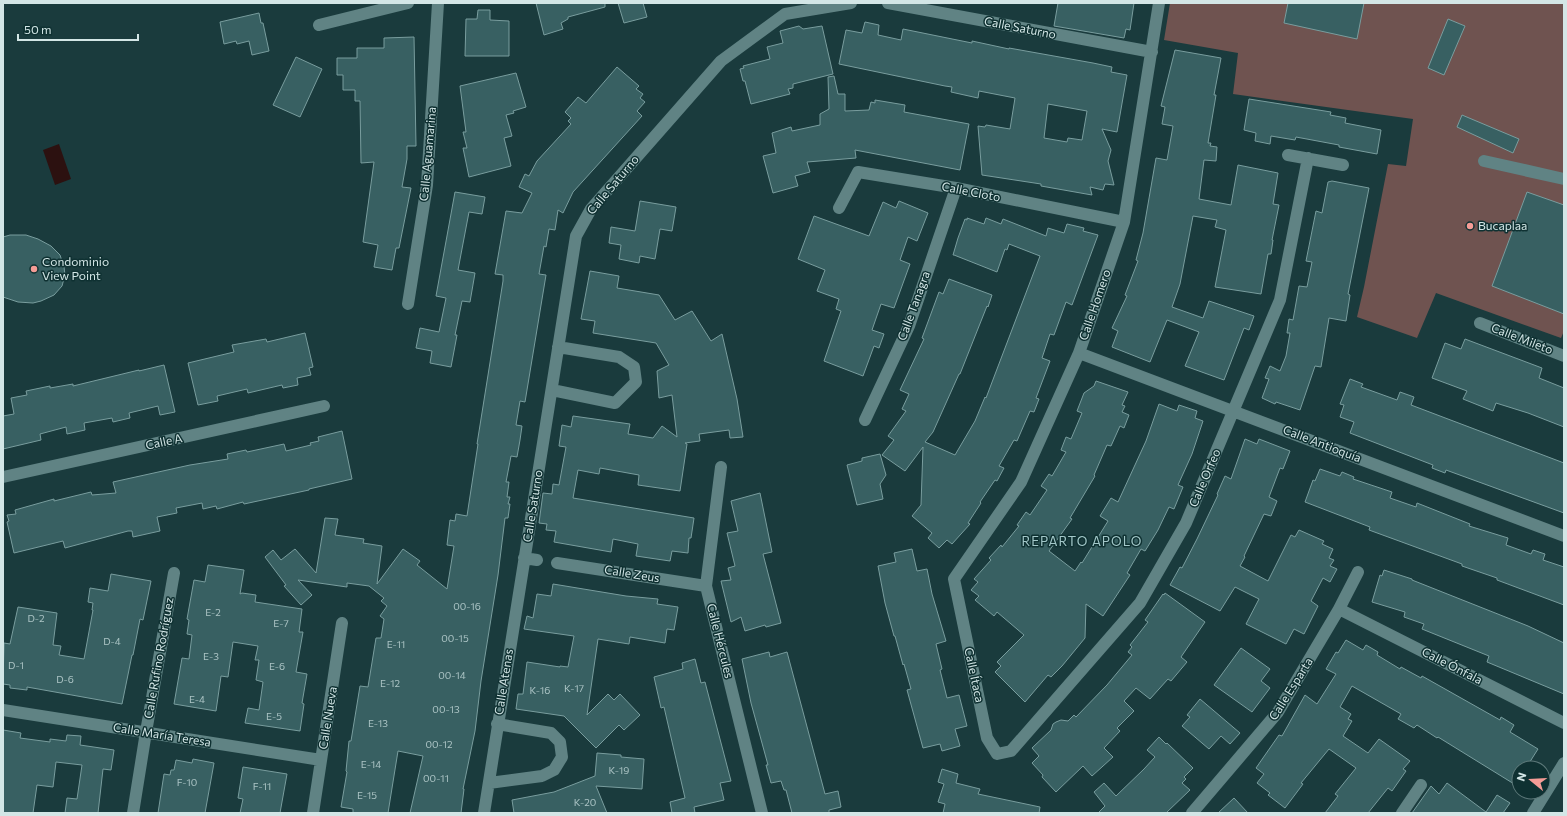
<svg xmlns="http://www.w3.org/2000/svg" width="1567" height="816" viewBox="0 0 1567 816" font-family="Commissioner,sans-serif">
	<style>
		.green { fill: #6f5350 }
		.water { fill: #2c1110 }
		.building { fill: #386062; stroke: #799d9e; fill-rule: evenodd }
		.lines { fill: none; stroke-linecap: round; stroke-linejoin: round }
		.minor { stroke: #608384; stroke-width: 12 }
		.poi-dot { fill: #f59c96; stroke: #0f3132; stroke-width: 1.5 }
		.labels { text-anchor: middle; stroke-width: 3; stroke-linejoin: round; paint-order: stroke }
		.number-label { font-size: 10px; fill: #acc4c5 }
		.street-label { font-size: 12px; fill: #d3e6e6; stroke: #0f3132 }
		.poi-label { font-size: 12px; fill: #d3e6e6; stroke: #0f3132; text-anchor: start }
		.neighbourhood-label { font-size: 13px; letter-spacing: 1px; fill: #a3c8c9; stroke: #0f3132 }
	</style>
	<rect width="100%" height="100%" fill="#1a3b3d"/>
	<path class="green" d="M1170 3H1564V331L1561 338 1436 293 1417 338 1357 317 1364 287 1388 164 1406 166 1413 119 1233 94 1238 53 1164 40Z"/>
	<path class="water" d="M59 144 71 179 55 185 43 150Z"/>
	<path class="building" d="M536 3H605V7L568 17V19L561 23 563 29 544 35Z
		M618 3H643L647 17 624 23Z
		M1058 3H1134L1130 30 1126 29 1124 38 1054 26Z
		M1288 3H1364L1357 39 1284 23Z
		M478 10H490V20L509 21V56H465L466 19H477Z
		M259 13 261 23H263L269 51 252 55 249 41 237 44 236 41 224 44 220 22Z
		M1448 19 1465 26 1444 75 1428 68Z
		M865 22 879 25 878 35 901 40 903 29 972 43V41L1009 49V48L1093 63 1112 67 1111 72 1127 75 1117 132 1102 129 1111 150 1108 161 1114 185 1105 184 1103 190 1090 187 1092 195 1041 186V184L982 175 978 126 985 127 986 125 1010 129 1015 98 979 91 978 98 951 92 952 87 945 86 839 64 846 30 862 33ZM1048 104 1087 111 1082 140 1068 138 1067 142 1044 138Z
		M799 26 803 29 822 26 833 74 793 84V88L788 89 790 94 751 104 745 81H743L740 69 744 68 743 66 770 59 767 47 783 43 780 31Z
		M414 37 416 146H407V159L402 187 411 188 399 248H396L392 270 374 267 378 245 363 242 374 162 361 163 360 101H355V90H343V75H337V58H357V48H384V38Z
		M1175 50 1221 58 1214 95H1216L1208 143H1211L1210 146 1217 147 1216 161 1204 160 1199 199 1231 205 1238 165 1278 173 1273 204 1279 205 1272 240H1273L1271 254H1268L1261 294 1215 287 1226 230 1215 227 1217 220 1193 216 1180 284 1172 307 1203 318 1209 301 1254 316 1249 330 1244 328 1224 380 1185 366 1199 332 1167 320 1150 362 1112 347 1118 331 1112 328 1127 296 1125 295 1138 261 1136 260 1143 233 1156 158 1167 160 1173 126 1162 124 1165 107 1161 106Z
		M296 57 322 69 300 117 273 105Z
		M617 67 639 86 636 89 643 94 640 98 645 102 637 111 642 116 573 192 563 213 558 210 555 230 549 229 546 247 544 246 539 274 546 275 525 402 520 401 516 425 522 426 520 440 517 457 511 456 506 482H509L507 497H510L508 504H510L508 518H505L498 575 481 681 475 731 463 789H464L461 813H410L423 756 398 751 388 813H353V809L341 807 347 772 346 771 349 741H351L360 686 368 687 376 638H381L384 619 380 616 387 606 381 601 384 598 369 586 347 583V587L298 580 312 595 301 605 284 586 286 585 265 557 273 550 281 560 295 549 316 573 325 518 338 519 335 535 364 539 363 543 382 546 377 584 403 549 420 561 417 565 447 589 454 546 447 545 450 520 455 521 456 514 467 516 478 444H477L503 281V275L495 274 506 211 522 213 532 193 519 187 525 174 529 176 537 161 571 124 568 121 571 118 565 112 578 97 586 103Z
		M516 73 526 107 513 111 514 113 506 115 512 136 504 138 511 166 469 177 463 148H467L463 132H466L460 86Z
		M834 76 838 94H845V111L869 110 871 102 875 103V100L905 105 904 112 969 124 960 170 855 150 856 158 807 162 810 172 795 176 798 186 773 193 763 156 776 153 772 133 791 127 792 131 820 125V114L829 109 828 77Z
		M1249 99 1331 112 1330 115 1346 118 1345 123 1381 130 1377 154 1339 147V145L1296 137 1295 140 1271 136 1270 144 1255 141 1256 133 1244 130Z
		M1462 115 1519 139 1513 153 1457 127Z
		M1332 181 1369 188 1348 294 1350 295 1346 321 1329 318 1321 367 1315 366 1300 410 1276 402 1275 404 1262 398 1269 379 1265 378 1270 366 1280 371 1286 356 1290 333H1287L1289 319 1293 320 1299 286 1307 287 1312 262 1306 261 1316 211 1322 213 1328 182Z
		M455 192 485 197 482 214 469 212 458 270 475 273 470 302 462 301 455 335H457L451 367 430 363 432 351 416 348 420 328 439 332 446 298 436 296Z
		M1527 192 1564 205V314L1492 286Z
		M640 201 676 207 672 231 660 229 655 259 640 256 639 263 619 259 621 245 609 243 611 227 635 231Z
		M899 201 928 213 917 241 908 237 900 260 910 264 894 308 881 304 872 330 884 334 879 348 874 346 863 376 824 361 841 311 836 309 839 299 817 291 825 270 798 259 814 216 869 236 883 202 896 208Z
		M967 218 984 224 986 218 1001 224 1003 219 1046 236 1048 228 1064 233 1067 224 1084 228 1083 231 1098 235 1072 305 1066 302 1054 335 1050 334 1042 358 1050 361 1036 398 1039 399 1034 412 1030 411 1017 441 1014 440 999 466 1004 468 997 481 995 480 980 502 981 503 968 523 970 524 952 544 947 540 939 548 928 538 932 533 912 516 921 505 923 447 905 471 882 455 894 440 888 436 906 411 902 409 909 394 900 390 924 339 922 338 939 292 943 294 949 279 992 295 988 307 987 306 960 374H959L933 432 925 442 955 455 975 421 985 397 986 398 1040 256 1009 244 1007 250 1005 249 997 272 954 255H953L958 238 965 219 967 220Z
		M10 235H26L38 239 51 246 60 255 64 267 65 275 62 286 54 295 41 301 33 303 18 302 3 297V237Z
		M590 271 619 276 617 288 659 295 675 320 692 311 711 341 722 334 737 399 743 437 730 438 729 430 699 434 700 441 685 443 687 444 680 491 638 485 639 475 600 468 599 474 578 470 573 498 694 518 691 538H689L688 553 672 551 670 561 636 556 638 544 613 539 611 552 554 542 556 531 546 530 547 524 539 523 543 493 552 494 553 484 559 485 566 447 559 446 562 425 571 427 573 416 630 424 628 434 653 438 662 426 677 437 672 395 659 398 657 371 669 365 656 343 593 333 595 321 581 319Z
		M305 333 313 367 309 368 311 375 297 378 298 385 283 388 282 385 248 393 247 389 217 396 218 401 198 405 188 363 234 352 232 345 266 339 267 342Z
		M1465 339 1542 368 1539 378 1564 388V427L1528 413 1496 403 1493 411 1463 399 1467 391 1432 378 1445 343 1461 349Z
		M164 365 175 412 160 415 158 406 129 413 130 418 113 422 112 418 84 423 85 430 67 434 66 427 40 434 41 440 3 449V416L14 414 11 398 27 395 26 391 50 386V388L73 384V386L139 370V371Z
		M1350 379 1363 384 1361 387 1397 400 1400 392 1414 397 1411 405 1564 463V513L1446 470 1445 473 1432 468 1433 465 1350 433 1354 422 1340 417 1344 405 1340 404Z
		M1096 381 1128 392 1122 405 1125 406 1122 412 1129 415 1124 428 1120 426 1111 446 1107 445 1094 475 1095 476 1070 518 1072 519 1049 551 1075 571 1081 562 1082 563 1108 521 1100 516 1111 498 1118 502 1146 441 1159 404 1177 411 1179 405 1197 411 1195 418 1203 421 1192 454 1178 485 1183 487 1174 509 1169 507 1158 530 1145 551 1141 549 1127 573 1130 575 1103 616 1086 604 1085 638 1062 666 1051 677 1048 675 1025 702 995 672 1001 666 997 662 1024 635 997 612 994 616 975 600 979 596 971 590 978 582 974 579 991 560 989 558 1001 545 1002 547 1019 526 1017 525 1026 512 1030 515 1047 490 1041 486 1049 474 1052 476 1066 452 1061 450 1066 437 1071 439 1082 413 1077 411 1084 393 1094 386Z
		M342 431 352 479 309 489V490L244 504 243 502 217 509 216 506 203 509 202 503 176 508 177 513 157 517 160 531 133 537 132 531H128L65 548 63 541 14 553 7 522 9 521 7 515 16 514 15 510 54 499V501L91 492 92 495 116 493 113 482 190 465 228 459 227 454 246 450 247 452 284 444 286 451 311 445 310 443 319 441 318 437Z
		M1245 439 1257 444 1259 439 1290 451 1283 469 1280 468 1269 497 1277 501 1271 516 1264 514 1244 556 1245 557 1240 566 1268 581 1291 535 1295 537 1299 530 1324 541 1322 544 1333 549 1329 558 1334 560 1330 566 1337 569 1330 582 1323 578 1311 601 1318 606 1304 634 1294 629 1286 644 1246 624 1259 599 1235 587 1220 611 1170 585 1180 567 1182 568 1197 539 1218 495 1217 494 1225 476 1231 479Z
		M880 454 886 475 880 484 883 499 857 505 847 465 862 461V458Z
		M1320 469 1340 476 1342 472 1354 477 1353 479 1392 492 1390 498 1416 507 1417 503 1470 524 1469 526 1508 538 1506 545 1531 554 1533 550 1545 554 1543 560 1564 567V605L1497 580V578L1462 566V564L1369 530 1370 527 1305 502 1313 480 1315 481Z
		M760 493 772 552 763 554 781 623 766 627 765 625 745 631 741 617 731 622 721 581 731 580 728 568 735 566 727 533 738 531 731 501Z
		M912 549 917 571 927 569 932 594 946 641 936 644 942 669 940 670 947 698 959 695 967 726 955 729 960 746 942 751 940 744 923 748 907 690 911 689 904 664 903 665 895 636H894L885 603 878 566 896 562 894 553Z
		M208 565 244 570 240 594 242 593 256 595 255 602 302 609 299 632H303L296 672 307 674 302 703 304 704 300 731 245 723 248 708 259 710 263 682 256 680 259 660H255L258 646 233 642 228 677 221 676 216 711 174 704 182 658 189 659 192 635 187 634 189 620 187 619 194 580 205 582Z
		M1384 570 1412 579V580L1528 626 1564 643V694L1487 662 1489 656 1422 629 1424 624 1404 617 1405 612 1372 602 1380 575 1382 576Z
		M111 574 151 581 143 620 140 619 133 655H132L122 704 27 687V690L10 688V685L3 684 4 643 10 644 18 607 57 613 53 645 61 646 59 655 84 659 93 610H92L93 603 88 602 90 588 108 591Z
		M553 584 626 596 658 599 657 604 678 607 674 630 667 629 665 643 630 637 629 644 598 639 587 715 608 694 614 700 620 694 640 715 624 730 619 725 596 748 564 716 516 709 518 694H523L527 662 560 667V666L568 667 574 636 524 629 527 616 533 618 537 594 551 596Z
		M1165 593 1205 622 1181 657 1187 662 1171 681 1168 679 1150 699 1136 688 1124 701 1134 711 1117 728 1120 731 1104 748 1113 757 1092 776 1083 766 1056 792 1042 777 1043 775 1032 763 1039 756 1032 748 1051 730 1053 724 1056 722 1061 720 1068 721 1074 715 1076 717 1107 685 1132 655 1128 652 1132 647 1130 645 1148 622 1145 620 1163 594 1164 595Z
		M1346 640 1363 650 1366 645 1378 652 1377 655 1400 669 1401 667 1421 678 1422 676 1500 720 1501 717 1514 725 1510 732 1538 749 1526 768H1519V787L1438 737 1437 738 1417 725 1414 728 1398 719 1401 714 1352 686 1340 707 1351 714 1348 719 1352 721 1343 736 1368 753 1379 739 1410 761 1403 769 1406 771 1392 791 1388 788 1368 813H1325L1338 796 1335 794 1356 768 1329 749 1301 783 1303 784 1285 808 1268 795 1270 793 1257 783 1264 774 1256 768 1279 735 1282 736 1305 695 1317 704 1336 674 1326 669 1336 652 1338 653Z
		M1241 648 1270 669 1261 681 1270 688 1252 712 1214 685Z
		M769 652 770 657 787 652 825 794 838 791 841 807 829 810V813H792L786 790H784L781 781 771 783 766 765H768L751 703 742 659Z
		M695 659 701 683 705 682 731 781 720 783 724 800 694 807 695 813H672L670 802 685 798 664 707 661 708 654 677 683 669 682 663Z
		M1200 699 1240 733 1230 744 1221 736 1209 749 1182 726 1190 717 1187 715Z
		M3 730 21 733 20 738 50 742V739L66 741 67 735 81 736 80 745 114 750 111 770 103 769 98 813H65L67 798 77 799 82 765 56 762 53 787 37 785 33 813H3Z
		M1159 737 1166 744 1167 743 1193 768 1184 777 1186 779 1182 783 1190 790 1166 813H1098L1105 806 1094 792 1104 783 1116 796 1144 769 1155 757 1147 750Z
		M597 753 621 755V757L644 759 642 789 596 786 607 813H514L512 800 554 792 595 776Z
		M193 759 214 763 205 813H158L164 774 170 775 171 770H174L176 760 192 763Z
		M243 767 287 774 280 813H240L243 799 238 798Z
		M942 769 958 774 956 783 980 789 978 794 1040 807 1039 813H943L945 804 938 802 944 784 938 782Z
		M1447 783 1486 812 1497 795 1510 803 1503 813H1412L1431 786 1439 794Z
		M1234 798 1248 813H1218Z"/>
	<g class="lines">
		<path class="minor" d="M888 3 1152 52
			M1159 3 1124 222 1079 353 1021 482 954 579 987 738 997 754 1011 751 1140 603 1186 523 1280 300 1308 158
			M319 25 408 3
			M1288 155 1343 165
			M1484 161 1564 179
			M839 208 858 172 956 188 1124 222
			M408 304 427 185 438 3
			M1480 323 1564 356
			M1079 353 1564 536
			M552 390 615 403 636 382 634 367 619 357 558 347
			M865 420 909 326 956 188
			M721 467 706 586 762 813
			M3 477 324 406
			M524 558 537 560
			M557 563 706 586
			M1339 609 1564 723
			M3 710 321 760
			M489 783 542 776 554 770 562 757 560 742 551 733 497 724
			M133 813 146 732 174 573
			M313 813 342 623
			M484 813 576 236 591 209 721 61 785 14 851 3
			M1192 813 1278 712 1339 609 1358 572
			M1402 813 1421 785
			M1533 813 1564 763"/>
	</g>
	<g class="poi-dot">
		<circle cx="1470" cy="226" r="4"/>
		<circle cx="34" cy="269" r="4"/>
	</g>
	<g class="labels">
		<g class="number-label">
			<text x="467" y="610">00-16</text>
			<text x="213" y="616">E-2</text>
			<text x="36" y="622">D-2</text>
			<text x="281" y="627">E-7</text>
			<text x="455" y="642">00-15</text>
			<text x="112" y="645">D-4</text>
			<text x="396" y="648">E-11</text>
			<text x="211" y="660">E-3</text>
			<text x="16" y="669">D-1</text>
			<text x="277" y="670">E-6</text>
			<text x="452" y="679">00-14</text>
			<text x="65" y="683">D-6</text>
			<text x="390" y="687">E-12</text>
			<text x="574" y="692">K-17</text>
			<text x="540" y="694">K-16</text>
			<text x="197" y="703">E-4</text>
			<text x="446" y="713">00-13</text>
			<text x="274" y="720">E-5</text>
			<text x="378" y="727">E-13</text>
			<text x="439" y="748">00-12</text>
			<text x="371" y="768">E-14</text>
			<text x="619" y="774">K-19</text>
			<text x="436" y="782">00-11</text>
			<text x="187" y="786">F-10</text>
			<text x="262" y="790">F-11</text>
			<text x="367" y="799">E-15</text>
			<text x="585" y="806">K-20</text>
		</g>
		<g class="street-label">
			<text transform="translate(1020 28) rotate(11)" y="4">Calle Saturno</text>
			<text transform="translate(428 154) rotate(-85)" y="4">Calle Aguamarina</text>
			<text transform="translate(613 185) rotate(-50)" y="4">Calle Saturno</text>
			<text transform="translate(971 192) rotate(11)" y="4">Calle Cloto</text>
			<text transform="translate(1095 305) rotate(-71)" y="4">Calle Homero</text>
			<text transform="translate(914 306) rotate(-70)" y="4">Calle Tanagra</text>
			<text transform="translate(1522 339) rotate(21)" y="4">Calle Mileto</text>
			<text transform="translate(164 442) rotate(-12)" y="4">Calle A</text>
			<text transform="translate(1322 444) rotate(21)" y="4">Calle Antioquía</text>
			<text transform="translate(1205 478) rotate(-67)" y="4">Calle Orfeo</text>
			<text transform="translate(533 506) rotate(-81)" y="4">Calle Saturno</text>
			<text transform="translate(632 574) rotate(9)" y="4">Calle Zeus</text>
			<text transform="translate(720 641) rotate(76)" y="4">Calle Hércules</text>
			<text transform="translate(159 658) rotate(-80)" y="4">Calle Rufino Rodríguez</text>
			<text transform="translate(1452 666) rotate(27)" y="4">Calle Ónfala</text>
			<text transform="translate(974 675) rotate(78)" y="4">Calle Ítaca</text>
			<text transform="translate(504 682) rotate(-81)" y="4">Calle Atenas</text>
			<text transform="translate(1291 689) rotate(-58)" y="4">Calle Esparta</text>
			<text transform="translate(328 718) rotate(-81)" y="4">Calle Nueva</text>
			<text transform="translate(162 735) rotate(9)" y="4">Calle María Teresa</text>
		</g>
		<g class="poi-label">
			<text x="1478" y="230">Bucaplaa</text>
			<text x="42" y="266">Condominio<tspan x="42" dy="14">View Point</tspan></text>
		</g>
		<g class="neighbourhood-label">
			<text x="1082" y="546">REPARTO APOLO</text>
		</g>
	</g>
	<rect width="1567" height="816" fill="none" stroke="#d3e6e6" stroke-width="8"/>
	<g transform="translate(1531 780) rotate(288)"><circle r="19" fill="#0f3132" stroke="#5d797a"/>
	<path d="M0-3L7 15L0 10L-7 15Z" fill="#f59c96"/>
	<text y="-6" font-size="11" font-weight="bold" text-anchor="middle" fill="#d3e6e6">N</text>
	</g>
	<path d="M18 34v6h120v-6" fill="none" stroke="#d3e6e6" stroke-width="2"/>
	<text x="24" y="34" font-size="12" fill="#d3e6e6" stroke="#0f3132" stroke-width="3" paint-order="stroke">50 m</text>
</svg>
